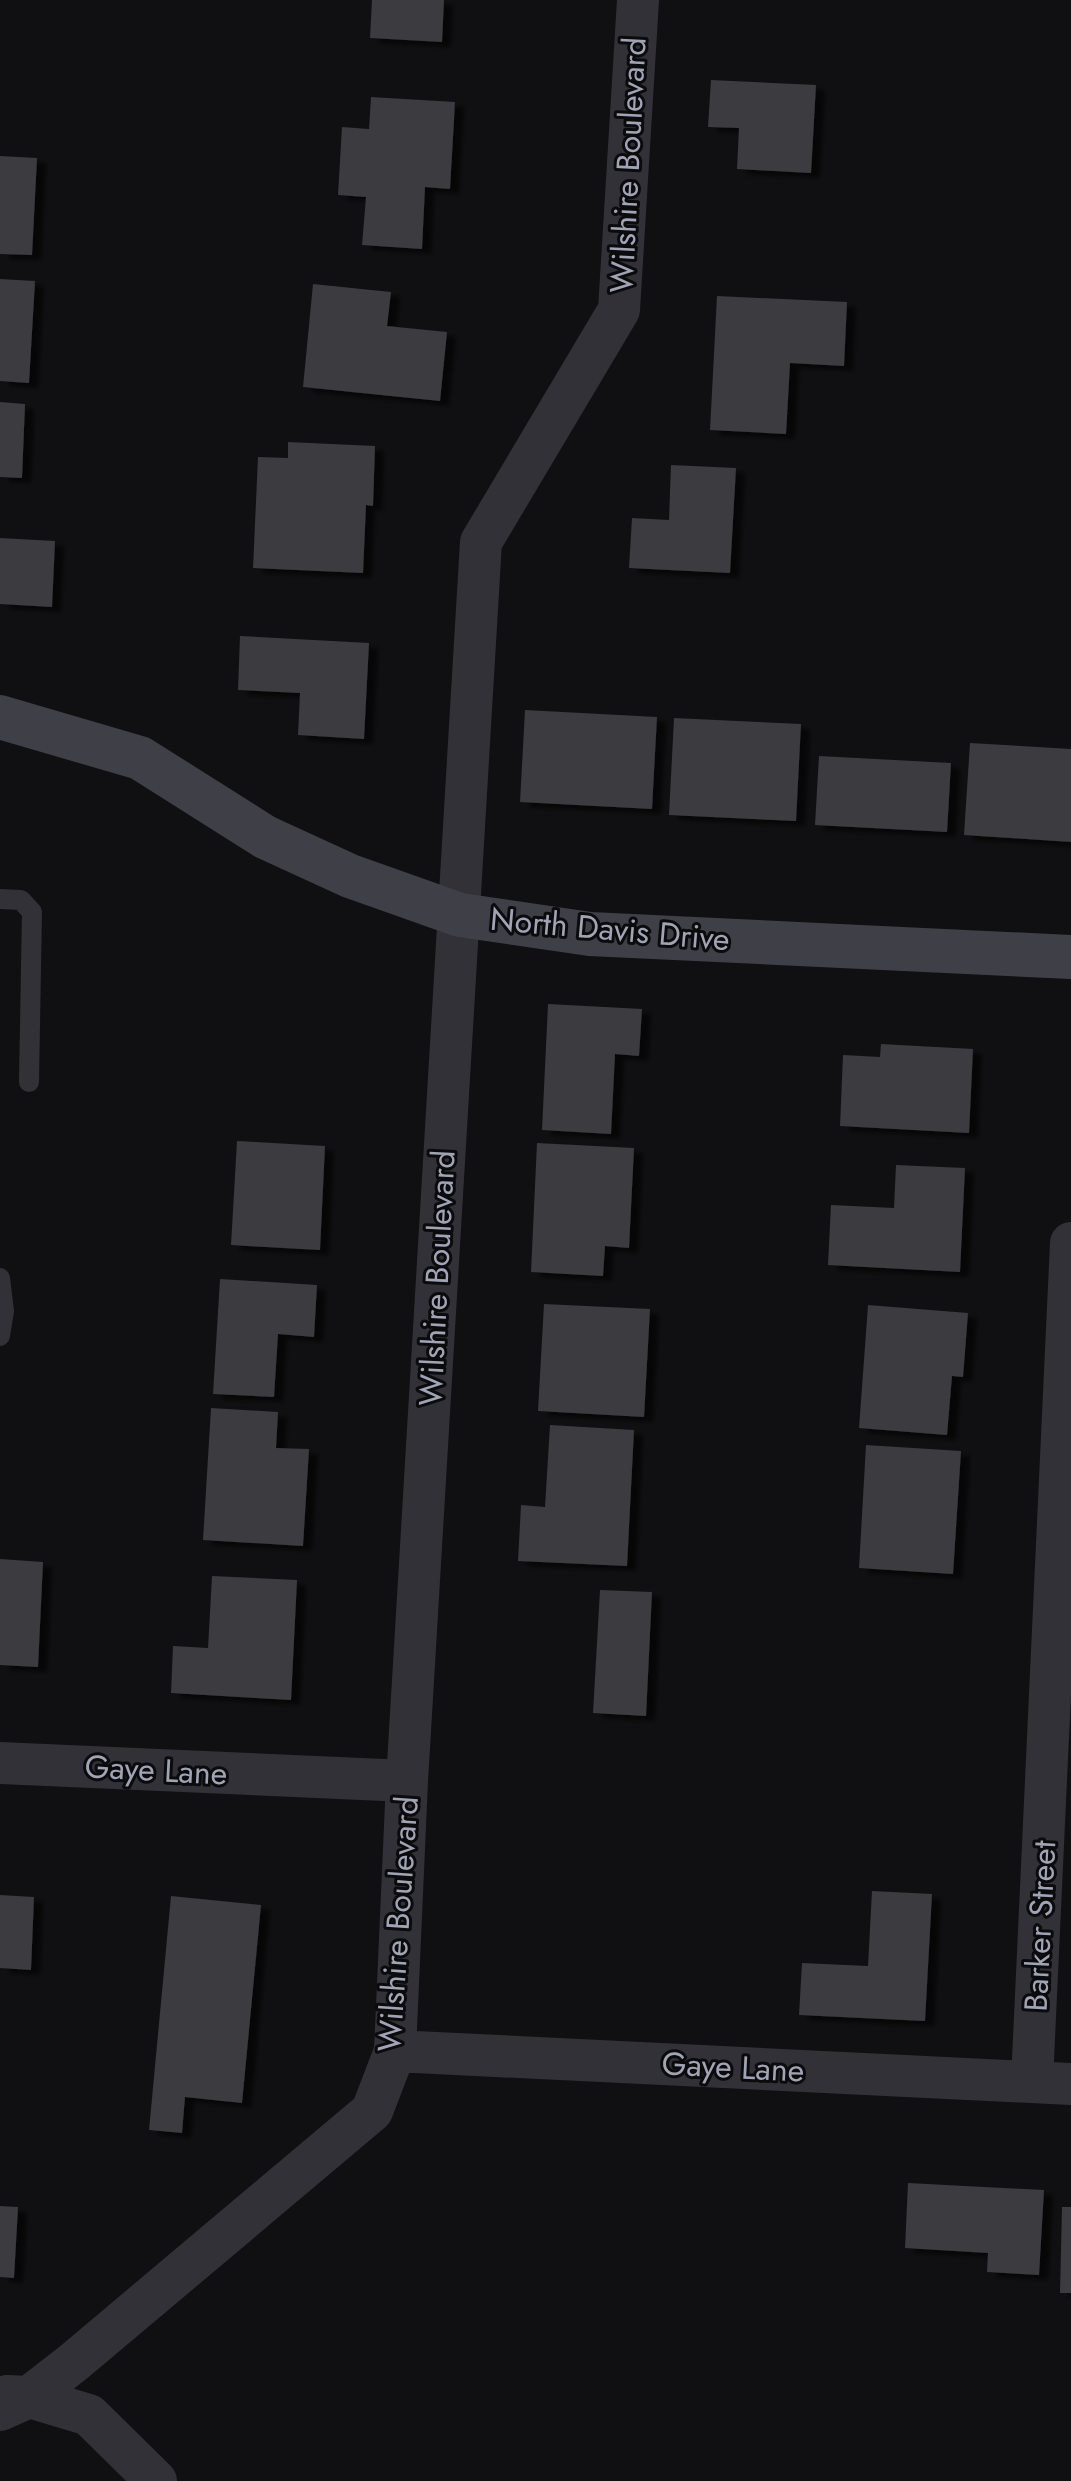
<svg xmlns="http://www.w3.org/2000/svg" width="1071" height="2481" viewBox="0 0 1071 2481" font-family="Jost,sans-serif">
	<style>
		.building { fill: #3a3a40; filter: url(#shadow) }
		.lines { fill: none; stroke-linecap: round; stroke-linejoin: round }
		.lane { stroke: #313137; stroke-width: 20 }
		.street { stroke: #313137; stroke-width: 42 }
		.secondary { stroke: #3f4047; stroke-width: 44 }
		.labels { text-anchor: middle; stroke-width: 6; stroke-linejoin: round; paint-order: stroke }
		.street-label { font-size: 32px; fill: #a0a4b4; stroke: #0b0b0d }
	</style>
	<defs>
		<filter id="shadow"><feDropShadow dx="9" dy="5" stdDeviation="2" flood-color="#0009"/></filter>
	</defs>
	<rect width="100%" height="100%" fill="#101012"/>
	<path class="building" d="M372 0H444L442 42 370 38Z
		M711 80 816 85 811 173 737 169 739 128 708 127Z
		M371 97 455 102 450 189 425 187 422 249 362 245 366 197 338 195 342 127 369 129Z
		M0 156 37 158 32 255 0 254Z
		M0 279 35 281 29 383 0 381Z
		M313 284 391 292 387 326 447 332 440 401 303 387Z
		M717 296 847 302 844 366 790 363 786 434 710 430Z
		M0 402 25 404 22 478 0 477Z
		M288 442 375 446 373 506 366 505 363 573 253 568 258 457 288 458Z
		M671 465 736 468 730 573 629 568 632 518 669 520Z
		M0 538 55 541 52 607 0 604Z
		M240 636 369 643 364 739 298 735 300 693 238 690Z
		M525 710 657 717 652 809 520 802Z
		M674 718 801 724 796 821 669 815Z
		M970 743 1071 749V842L964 835Z
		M819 756 951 763 947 832 815 825Z
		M548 1004 642 1009 639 1056 615 1054 611 1134 542 1130Z
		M881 1044 973 1049 969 1133 840 1126 843 1055 880 1057Z
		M237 1141 325 1146 320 1250 231 1245Z
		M537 1143 634 1148 629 1248 605 1246 603 1276 531 1272Z
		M896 1165 965 1168 960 1272 828 1265 831 1205 894 1208Z
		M220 1279 317 1285 314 1337 278 1334 274 1397 213 1394Z
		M544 1304 650 1309 644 1417 538 1411Z
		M868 1305 968 1313 963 1377 952 1376 947 1435 859 1428Z
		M211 1408 278 1412 276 1448 309 1449 303 1546 203 1540Z
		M550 1425 634 1430 627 1566 518 1561 521 1505 545 1507Z
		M866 1445 961 1451 953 1574 859 1568Z
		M0 1559 43 1562 38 1667 0 1665Z
		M212 1576 297 1580 291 1700 171 1693 173 1646 208 1648Z
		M600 1590 652 1592 646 1716 593 1713Z
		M872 1891 932 1894 925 2021 799 2015 802 1963 868 1966Z
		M0 1895 34 1897 31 1970 0 1968Z
		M171 1896 261 1905 242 2103 185 2097 182 2133 149 2130Z
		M908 2183 1044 2190 1039 2275 987 2272 988 2253 905 2248Z
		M0 2206 18 2207 14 2278 0 2277Z
		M1062 2207H1071V2293H1060Z"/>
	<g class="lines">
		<path class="lane" d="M0 899 21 900 32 912 29 1082
			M0 1278 4 1311 0 1336"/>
		<path class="street" d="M0 1763 407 1781
			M395 2051 1071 2084
			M1032 2081 1071 1243
			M7 2396 29 2397 89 2415 156 2481
			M0 2410 29 2397 74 2362 372 2111 395 2051 407 1781 481 542 619 310 638 0"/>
		<path class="secondary" d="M0 717 140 758 265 837 350 876 460 915 590 934 1071 957"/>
	</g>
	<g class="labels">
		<g class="street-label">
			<text transform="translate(628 165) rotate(-87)" y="11">Wilshire Boulevard</text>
			<text transform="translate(610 929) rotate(5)" y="11">North Davis Drive</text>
			<text transform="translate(437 1278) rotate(-87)" y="11">Wilshire Boulevard</text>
			<text transform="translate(156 1770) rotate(3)" y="11">Gaye Lane</text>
			<text transform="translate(398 1924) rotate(-86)" y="11">Wilshire Boulevard</text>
			<text transform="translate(1040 1926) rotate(-87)" y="11">Barker Street</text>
			<text transform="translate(733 2067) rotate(3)" y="11">Gaye Lane</text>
		</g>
	</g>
</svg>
